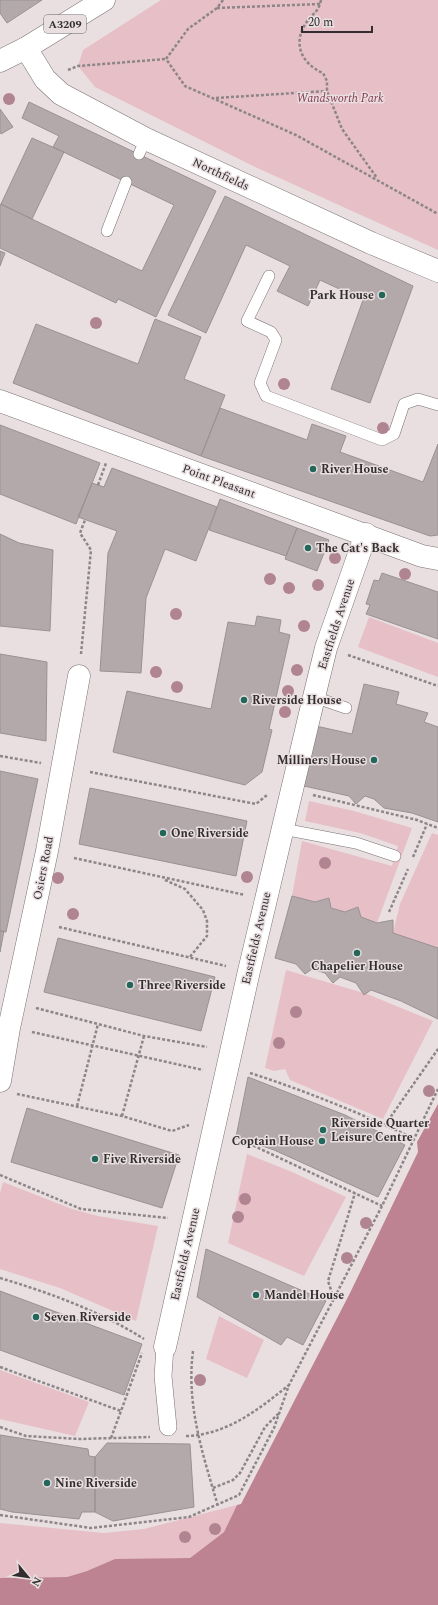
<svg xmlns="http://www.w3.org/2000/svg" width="438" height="1605" viewBox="0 0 438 1605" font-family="Spectral,serif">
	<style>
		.green { fill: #e6bfc7 }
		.water { fill: #be8392 }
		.building { fill: #b3a9ab; stroke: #9a9193 }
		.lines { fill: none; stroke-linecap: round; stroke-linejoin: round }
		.service-casing { stroke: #797172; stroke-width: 12 }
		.pedestrian-casing { stroke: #797172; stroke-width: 18 }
		.minor-casing { stroke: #797172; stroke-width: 23 }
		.primary-casing { stroke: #797172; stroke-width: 23 }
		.path { stroke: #8d8688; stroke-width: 2.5; stroke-dasharray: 3 2; stroke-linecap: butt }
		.service { stroke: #fff; stroke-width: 11 }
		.pedestrian { stroke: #fff; stroke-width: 17 }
		.minor { stroke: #fff; stroke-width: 22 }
		.primary { stroke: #fff; stroke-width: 22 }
		.tree { fill: #b18491 }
		.poi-dot { fill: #22675a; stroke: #e9dfe1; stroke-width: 1.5 }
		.labels { text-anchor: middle; stroke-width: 3; stroke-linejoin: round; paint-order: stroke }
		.shield { fill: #e9dfe1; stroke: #696364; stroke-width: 1 }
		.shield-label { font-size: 11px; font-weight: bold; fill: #322e2f }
		.park-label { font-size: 12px; font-style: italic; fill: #843a50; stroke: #e9dfe1 }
		.street-label { font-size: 12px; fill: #322e2f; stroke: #e9dfe1 }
		.poi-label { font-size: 12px; font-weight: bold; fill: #322e2f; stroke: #e9dfe1; text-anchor: start }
	</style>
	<rect width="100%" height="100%" fill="#e9dfe1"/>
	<path class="green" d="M161 0H438V250L253 166 95 87 78 66 83 50Z
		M369 617 438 643V677L358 647Z
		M309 801 354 811 412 828 377 923 361 917 358 907 345 912 331 908 328 898 315 902 292 896 302 841 392 866 398 846 360 833 305 821Z
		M432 833 438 835V948L393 933 400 904Z
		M286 970 367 994 433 1021 383 1119 290 1080 285 1069 274 1071 265 1068Z
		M247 1154 292 1172 346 1197 304 1276 228 1243Z
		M3 1182 72 1209 98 1216 158 1226 136 1321 60 1288 0 1269V1193Z
		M219 1316 264 1340 247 1378 206 1359Z
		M0 1370 89 1402 75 1436 0 1419Z
		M237 1505 224 1532 190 1558 154 1559 87 1571 67 1577 0 1578V1523L104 1533 144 1529Z"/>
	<path class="water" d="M438 1104V1605H0V1578L67 1577 87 1571 115 1559 190 1558 224 1532 237 1505 241 1504 350 1293 418 1152 417 1142Z"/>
	<path class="building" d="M0 0H42L7 23 0 13Z
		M29 102 216 191 156 317 118 299 116 303 0 248V204L142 271 174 205 53 147 59 136 22 118Z
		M0 109 13 127 1 134 0 132Z
		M32 138 64 152 32 219 1 204Z
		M225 196 413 286 370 403 331 389 363 300 320 280 308 306 277 291 290 266 246 245 206 333 168 315Z
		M0 251 5 253 0 266Z
		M155 319 201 337 184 379 225 395 201 456 13 383 36 324 138 364Z
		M220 408 307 440 312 424 346 436 340 452 423 482 438 444V535L430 536 201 456Z
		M0 425 100 463 76 524 0 494Z
		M112 468 217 507 196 561 165 549 146 598 141 673 100 671 108 553 117 531 78 517 92 483 104 487Z
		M220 499 297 528 286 556 209 530Z
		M297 528 329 540 317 571 285 559Z
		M0 534 19 543 53 550 50 631 0 626Z
		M382 573 438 592V639L366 614 370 605 366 604 374 580 379 581Z
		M257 616 281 620 279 632 290 635 269 729 272 730 262 772 245 785 113 752 127 691 211 709 228 622 255 626Z
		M0 654 47 662 46 741 0 733Z
		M364 684 399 692 396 704 428 713 424 722 438 727V822L412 813 384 808 374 799 365 796 356 804 349 796 304 786 316 726 352 734Z
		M0 771 38 779 6 932 0 931Z
		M90 788 247 821 236 876 79 844Z
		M292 896 315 902 329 898 331 908 345 912 358 907 361 917 377 923 393 920V933L438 948V1019L401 1001 371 990 364 995 356 983 340 977 333 983 325 973 312 969 305 974 296 964 275 958Z
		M0 931H4L0 952Z
		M58 938 215 977 201 1031 44 992Z
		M248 1077 345 1115 405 1145 378 1197 274 1150 236 1137Z
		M27 1108 179 1155 162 1208 11 1162Z
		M206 1249 326 1301 303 1345 287 1337 281 1345 197 1297Z
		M0 1291 142 1344 124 1395 0 1350Z
		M0 1435 88 1449 89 1456 95 1457V1512H82L79 1519 12 1512 0 1509Z
		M107 1443 190 1444 194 1507 113 1521 95 1512V1457Z"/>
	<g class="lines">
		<defs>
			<path id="service" d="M139 154 146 139
				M107 231 126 182
				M269 276 247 321 271 332 276 340 260 383 266 396 382 440 394 434 404 404 418 399 438 405
				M314 697 346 708
				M283 829 356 843 395 856"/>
			<path id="pedestrian" d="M165 1347 163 1376 168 1427"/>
			<path id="minor" d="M26 48 45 79 61 94 146 139 371 243 438 271
				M0 401 422 556 438 559
				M0 1081 9 1028 47 851 79 676
				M165 1347 249 971 314 697 326 648 366 534"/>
			<path id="primary" d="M0 61 26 48 104 0"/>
		</defs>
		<use href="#service" class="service-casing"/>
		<use href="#pedestrian" class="pedestrian-casing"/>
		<use href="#minor" class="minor-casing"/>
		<use href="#primary" class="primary-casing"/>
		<path class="path" d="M223 0 217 8 188 29 166 59 185 86 296 135 438 214
			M321 0C318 14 312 13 306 23 292 44 302 64 323 73L327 81V91L342 129 377 178
			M217 8 320 4
			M68 70 78 66 166 59
			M216 98 327 91
			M98 485 106 463
			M81 654 91 550 80 533 85 520
			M348 655 438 686
			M0 756 41 763
			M90 772 256 804 267 795
			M313 795 417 820 438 828
			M413 857 427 824
			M74 858 245 895
			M165 880 185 889 203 910 207 921V936L189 958
			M389 912 408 869
			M59 927 226 966
			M36 1008 144 1036 207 1047
			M32 1032 203 1070
			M250 1073C306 1091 360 1113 413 1138
			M17 1094 122 1116 172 1131 189 1125
			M77 1106 98 1024
			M122 1116 144 1036
			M385 1125 438 1049
			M235 1137 382 1206
			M0 1175 81 1209 168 1218
			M0 1278C50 1293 100 1311 144 1339
			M334 1299 328 1281 355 1193
			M193 1351C186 1405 203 1455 218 1506
			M0 1367 121 1411 142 1353
			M0 1427 26 1436 79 1439 150 1437
			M186 1436C227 1435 259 1409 289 1385
			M111 1438 121 1411
			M213 1488 233 1480 240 1473 265 1427 278 1414
			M0 1515 91 1528 189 1517 239 1495 274 1428 289 1385 382 1206 438 1089"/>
		<use href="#service" class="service"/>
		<use href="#pedestrian" class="pedestrian"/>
		<use href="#minor" class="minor"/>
		<use href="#primary" class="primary"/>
	</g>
	<g class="tree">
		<circle cx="9" cy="99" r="6"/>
		<circle cx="96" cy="323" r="6"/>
		<circle cx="284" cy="384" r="6"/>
		<circle cx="383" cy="428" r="6"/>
		<circle cx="335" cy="558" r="6"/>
		<circle cx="405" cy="574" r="6"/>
		<circle cx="270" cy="579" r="6"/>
		<circle cx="318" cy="585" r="6"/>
		<circle cx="289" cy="588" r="6"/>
		<circle cx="176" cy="614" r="6"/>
		<circle cx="304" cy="626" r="6"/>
		<circle cx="297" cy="670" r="6"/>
		<circle cx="156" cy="672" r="6"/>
		<circle cx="177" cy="687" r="6"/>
		<circle cx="288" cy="691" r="6"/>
		<circle cx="285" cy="712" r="6"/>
		<circle cx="325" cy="863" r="6"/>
		<circle cx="247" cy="877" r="6"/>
		<circle cx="58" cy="878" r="6"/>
		<circle cx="73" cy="914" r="6"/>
		<circle cx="296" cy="1012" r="6"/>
		<circle cx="279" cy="1043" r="6"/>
		<circle cx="429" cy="1091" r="6"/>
		<circle cx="245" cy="1199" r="6"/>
		<circle cx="238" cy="1217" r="6"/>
		<circle cx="366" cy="1223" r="6"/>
		<circle cx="347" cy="1258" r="6"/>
		<circle cx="200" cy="1380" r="6"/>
		<circle cx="215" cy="1529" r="6"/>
		<circle cx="185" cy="1537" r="6"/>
	</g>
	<g class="poi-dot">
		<circle cx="382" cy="295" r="4"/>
		<circle cx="313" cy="469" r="4"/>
		<circle cx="308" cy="548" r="4"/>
		<circle cx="244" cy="700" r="4"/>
		<circle cx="374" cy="760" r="4"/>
		<circle cx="163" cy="833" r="4"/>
		<circle cx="357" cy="953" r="4"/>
		<circle cx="130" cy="985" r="4"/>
		<circle cx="323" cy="1130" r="4"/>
		<circle cx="322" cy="1141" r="4"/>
		<circle cx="95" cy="1159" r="4"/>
		<circle cx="256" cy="1295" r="4"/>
		<circle cx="36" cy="1317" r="4"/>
		<circle cx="47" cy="1483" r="4"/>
	</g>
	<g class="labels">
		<rect class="shield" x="44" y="15" width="42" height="18" rx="3"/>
		<g class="shield-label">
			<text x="65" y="28">A3209</text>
		</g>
		<g class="park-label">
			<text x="340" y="102">Wandsworth Park</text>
		</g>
		<g class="street-label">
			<text transform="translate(221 174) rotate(25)" y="4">Northfields</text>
			<text transform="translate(219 481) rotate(20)" y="4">Point Pleasant</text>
			<text transform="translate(336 624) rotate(-72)" y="4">Eastfields Avenue</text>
			<text transform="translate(43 868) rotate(-79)" y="4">Osiers Road</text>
			<text transform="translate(256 938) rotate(-77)" y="4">Eastfields Avenue</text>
			<text transform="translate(185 1254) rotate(-77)" y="4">Eastfields Avenue</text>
		</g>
		<g class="poi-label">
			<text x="374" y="299" text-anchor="end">Park House</text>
			<text x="321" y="473">River House</text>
			<text x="316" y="552">The Cat's Back</text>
			<text x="252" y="704">Riverside House</text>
			<text x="366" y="764" text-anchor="end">Milliners House</text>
			<text x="171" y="837">One Riverside</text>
			<text x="357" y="970" text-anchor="middle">Chapelier House</text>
			<text x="138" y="989">Three Riverside</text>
			<text x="331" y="1127">Riverside Quarter<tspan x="331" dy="14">Leisure Centre</tspan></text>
			<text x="314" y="1145" text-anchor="end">Coptain House</text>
			<text x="103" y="1163">Five Riverside</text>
			<text x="264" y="1299">Mandel House</text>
			<text x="44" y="1321">Seven Riverside</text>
			<text x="55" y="1487">Nine Riverside</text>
		</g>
	</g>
	<g transform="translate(28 1577) rotate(119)" stroke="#e9dfe1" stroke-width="3" paint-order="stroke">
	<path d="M0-3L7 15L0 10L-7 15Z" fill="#322e2f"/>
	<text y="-6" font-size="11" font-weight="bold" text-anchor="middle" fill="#322e2f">N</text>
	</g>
	<path d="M302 26v6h70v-6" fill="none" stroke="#322e2f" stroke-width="2"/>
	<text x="308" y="26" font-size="12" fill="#322e2f" stroke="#e9dfe1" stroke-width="3" paint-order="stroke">20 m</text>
</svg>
